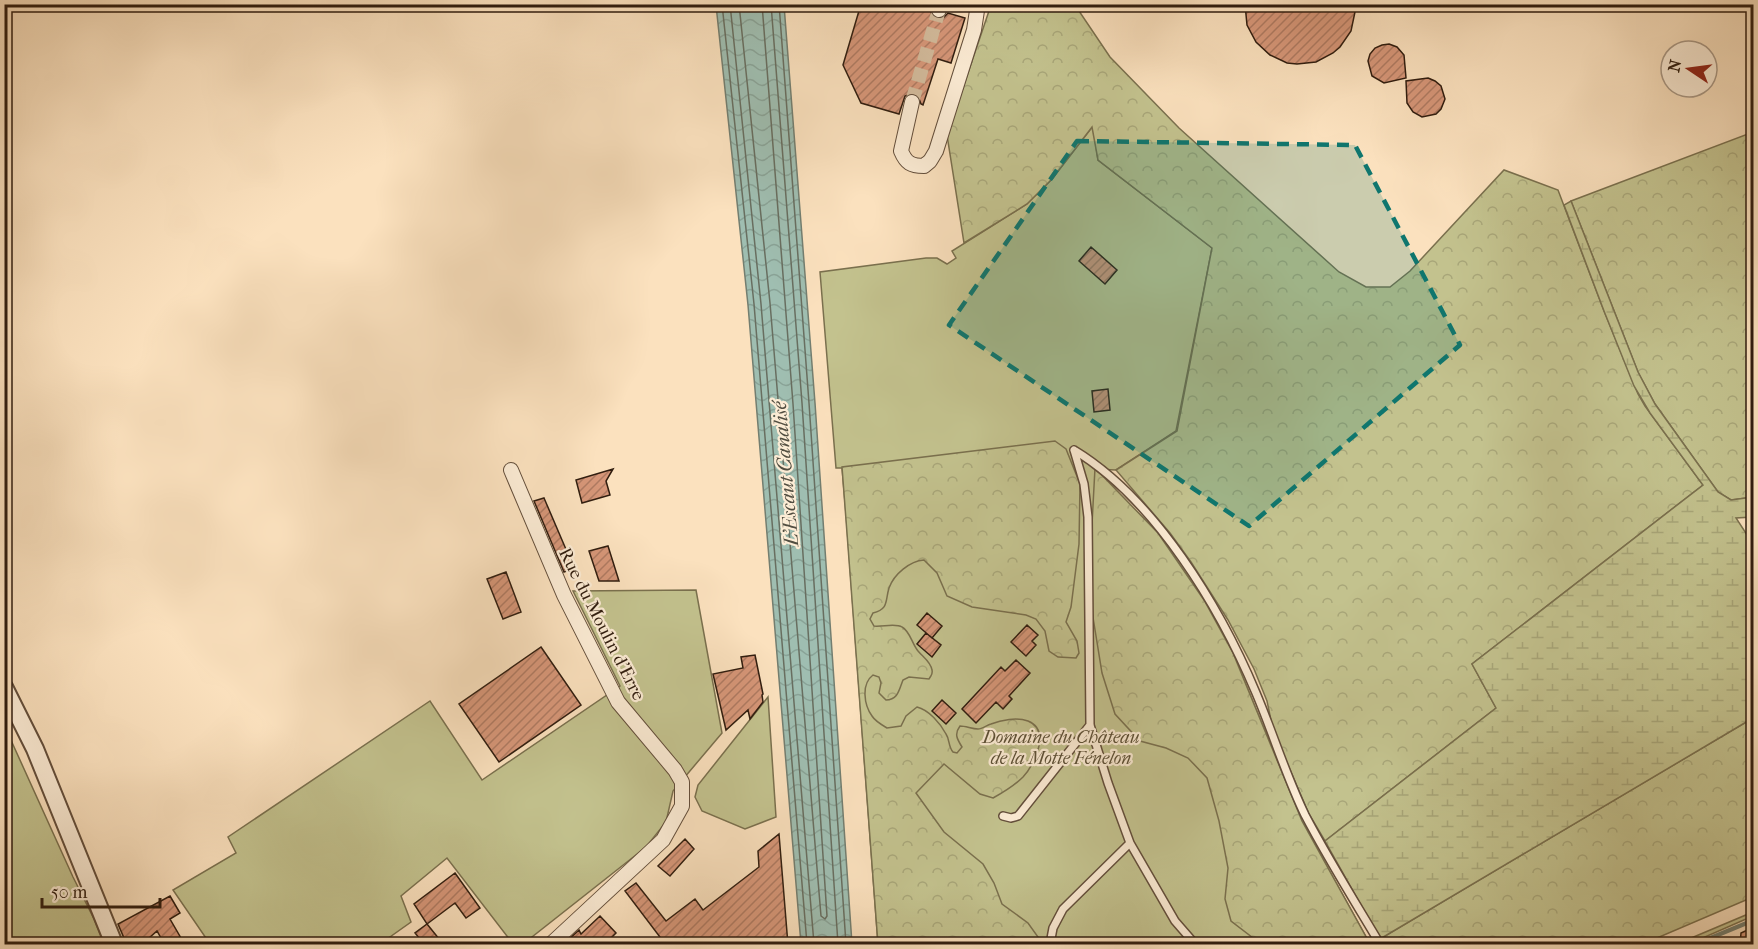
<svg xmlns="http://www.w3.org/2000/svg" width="1758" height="949" viewBox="0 0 1758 949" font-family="'IM FELL French Canon',serif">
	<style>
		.green { fill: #c3c28e; stroke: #7a704e; stroke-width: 1.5 }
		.forest { fill: url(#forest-crowns); stroke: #7a704e; stroke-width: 1.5 }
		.wetland { fill: url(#wetland-marsh); stroke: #7a704e; stroke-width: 1.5 }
		.water { fill: url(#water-waves); stroke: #737e70; stroke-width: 1.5 }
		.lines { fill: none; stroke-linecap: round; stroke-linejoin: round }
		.shore { stroke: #686e60; stroke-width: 1.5 }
		.stream { stroke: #737e70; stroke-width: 4.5 }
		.building { fill: url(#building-hatch); stroke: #301d0f; stroke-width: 1.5 }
		.minor-tunnel { stroke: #d2ba9b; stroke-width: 14; stroke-dasharray: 14 7; stroke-linecap: butt }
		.service-casing { stroke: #634e3b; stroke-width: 10 }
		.minor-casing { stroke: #634e3b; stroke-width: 16 }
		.tertiary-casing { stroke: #634e3b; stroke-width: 20 }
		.service { stroke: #fcecd5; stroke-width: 7 }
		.minor { stroke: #fcecd5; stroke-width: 14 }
		.tertiary { stroke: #fcecd5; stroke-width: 16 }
		.marked { fill: #0f766e; fill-opacity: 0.2; stroke: #0f766e; stroke-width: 4.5; stroke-dasharray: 12 8; stroke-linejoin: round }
		.labels { text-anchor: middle; stroke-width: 4.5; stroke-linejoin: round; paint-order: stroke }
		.street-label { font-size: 18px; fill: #301d0f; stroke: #fcecd5 }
		.park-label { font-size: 18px; font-style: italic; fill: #5c4f35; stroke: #fcecd5 }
		.water-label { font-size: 20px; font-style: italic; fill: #514d40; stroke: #fcecd5 }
	</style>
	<defs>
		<pattern id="forest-crowns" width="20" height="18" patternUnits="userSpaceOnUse" patternTransform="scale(1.5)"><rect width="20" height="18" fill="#c3c28e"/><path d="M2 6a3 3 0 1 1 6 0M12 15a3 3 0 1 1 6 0" fill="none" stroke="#a8a679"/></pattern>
		<pattern id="wetland-marsh" width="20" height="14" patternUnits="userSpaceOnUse" patternTransform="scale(1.5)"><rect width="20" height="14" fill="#c3c28e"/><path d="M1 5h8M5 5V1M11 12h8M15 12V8" fill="none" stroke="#a8a679"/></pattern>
		<pattern id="water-waves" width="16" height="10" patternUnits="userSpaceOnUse" patternTransform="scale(1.5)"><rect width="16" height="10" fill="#9fbeb1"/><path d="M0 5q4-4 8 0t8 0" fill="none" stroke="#89a397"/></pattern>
		<pattern id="building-hatch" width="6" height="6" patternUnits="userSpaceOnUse" patternTransform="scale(1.5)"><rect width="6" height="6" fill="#d69678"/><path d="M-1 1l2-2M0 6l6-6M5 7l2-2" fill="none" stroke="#ae7a61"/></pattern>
	</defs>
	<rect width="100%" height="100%" fill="#fbe1be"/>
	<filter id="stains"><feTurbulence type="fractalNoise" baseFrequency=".00333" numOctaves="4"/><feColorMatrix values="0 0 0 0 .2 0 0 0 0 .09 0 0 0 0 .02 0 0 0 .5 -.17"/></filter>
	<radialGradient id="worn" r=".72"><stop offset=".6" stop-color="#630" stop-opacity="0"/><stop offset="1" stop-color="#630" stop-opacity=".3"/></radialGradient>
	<path class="green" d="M1093 126 1098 160 1212 248 1176 431 1116 470 1095 469 1158 533 1204 600 1233 653 1302 821 1370 944H878L846 514 842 468H836L820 272 926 258H937L947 264 956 258 952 251 1027 204 1052 179Z
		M696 590 722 733 673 791 666 822 646 847 523 944H513L447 858 401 896 411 922 380 944H210L173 890 236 853 228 837 430 701 482 780 620 686 573 591Z
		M768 697 776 817 745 829 702 811 695 797 698 785Z
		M5 727 73 877 94 919 104 944H5Z
		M1753 912V916L1689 944H1677Z"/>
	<path class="forest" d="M991 5H1075L1110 57 1179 128 1339 272 1366 287H1390L1410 271 1504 170 1558 190 1604 311 1638 394 1645 406 1703 485 1472 664 1496 708 1325 841 1309 814 1273 730 1267 701 1254 669 1228 620 1191 562 1170 533 1116 470 1177 431 1212 248 1098 160 1092 127 1052 179 1027 204 964 243 947 135Z
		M1753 132V497L1731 500 1718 492 1655 404 1638 372 1571 201Z
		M1055 441 1066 449 1080 484 1079 544 1071 607 1066 622 1077 641 1079 653 1076 658 1058 657 1049 651 1045 631 1036 619 1026 615 972 607 947 596 937 573 924 560C910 561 894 574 889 588 885 601 889 609 873 613L870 619 874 626C882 627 896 623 902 627 910 631 912 644 918 651 923 657 931 662 932 670 933 675 931 675 929 679L909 677 903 680C899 690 898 700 886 700L879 693 881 683 879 677 873 675C861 684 864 705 872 716 875 721 882 725 887 728L901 726 906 716 917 707C929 710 940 723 946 734 950 740 948 746 953 752L957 753 962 747C957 739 954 734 960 726 966 726 972 729 978 729 982 729 987 725 991 724 1001 720 1017 717 1028 721 1051 730 1035 764 1023 777 1014 786 1004 792 993 798L980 794 944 764 916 793 944 832 983 864 994 883 1002 904 1028 923 1038 937 1039 944H878L842 467Z
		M1095 468 1158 533 1204 600 1233 653 1302 821 1370 944H1261L1231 921 1225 899 1228 868 1219 821 1207 778 1188 758 1166 748 1140 741 1115 714 1102 673 1091 605V543Z
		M1753 718V897L1643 944H1384L1380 939Z"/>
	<path class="wetland" d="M1571 201 1638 372 1655 404 1718 492 1731 500 1753 497V517L1736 518 1753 544V718L1380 939 1325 841 1496 708 1472 664 1703 485 1650 413 1634 386 1604 311 1564 205Z"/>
	<path class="water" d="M716 5H784L815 403 852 944H801L748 305Z"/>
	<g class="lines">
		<path class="shore" d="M722 4 754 304 807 944
			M730 4 761 304 814 944
			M739 4 770 303 821 916 825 919 827 916 793 404 762 4
			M771 4 802 403 838 944
			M779 4 809 403 846 944"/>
		<path class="stream" d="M1696 944 1754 920"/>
	</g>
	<path class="building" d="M861 4H920L930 8 932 15 937 19 944 17 948 13 965 18 951 63 938 59 923 105 921 104 918 96 913 93 905 96 899 114 861 103 843 65Z
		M1245 4H1355V12L1351 31 1340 47 1333 53 1316 62 1297 64 1287 63 1270 55 1256 42 1247 25Z
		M1389 44 1397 47 1404 55 1406 78 1384 83 1372 76 1368 61 1370 54 1375 48 1382 45Z
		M1428 78 1435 81 1441 86 1445 99 1441 109 1436 114 1422 117 1413 112 1407 103 1406 81Z
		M1091 247 1117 270 1105 284 1079 261Z
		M1108 389 1110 410 1094 412 1092 391Z
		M613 469 606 481 610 495 582 503 576 480Z
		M544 498 574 568 564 572 534 501Z
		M608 546 619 581H599L589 551Z
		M506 572 521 612 503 619 487 579Z
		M927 613 942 626 932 638 917 625Z
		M1027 625 1038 635 1032 641 1036 645 1026 656 1011 642Z
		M926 633 941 645 932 657 917 644Z
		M541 647 581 705 499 762 459 704Z
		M755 655 763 694 762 695 763 702 750 719 748 710 726 730 713 674 743 668 741 657Z
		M1016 660 1030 673 1009 696 1012 699 1003 709 996 702 976 723 962 709 1001 667 1005 671Z
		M942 700 956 713 946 724 932 711Z
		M779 834 788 945H666L625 891 636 883 666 921 695 899 703 910 759 867 758 851Z
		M685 839 694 849 670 876 658 866Z
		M455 873 480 908 466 918 455 903 427 924 414 904Z
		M170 896 180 913 170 919 185 945H165L157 931 141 945H127L118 924Z
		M600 916 616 933 604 945H566L565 943 579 930 581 934Z
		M427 924 444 945H425L415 933Z
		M1754 927V945H1740L1741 933Z"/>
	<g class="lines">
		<path class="minor-tunnel" d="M912 102 939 10"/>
		<defs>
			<path id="service" d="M1074 450C1155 499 1220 607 1256 693 1273 733 1286 776 1305 815 1328 859 1355 902 1380 944
				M1074 450 1084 484 1088 517 1090 725 1108 783 1130 843
				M1003 816 1011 818 1018 816 1090 725
				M1050 944 1053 928 1063 909 1130 843 1175 921 1195 944"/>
			<path id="minor" d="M939 10 941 4
				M912 102 901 151C906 163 911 166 924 166L930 161 936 151 974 30 978 4
				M511 470 564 595 618 702 675 770 682 782V806L663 840 551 944"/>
			<path id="tertiary" d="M4 687 35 749 114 944"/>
		</defs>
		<use href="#service" class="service-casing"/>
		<use href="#minor" class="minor-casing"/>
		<use href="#tertiary" class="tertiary-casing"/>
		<use href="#service" class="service"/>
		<use href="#minor" class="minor"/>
		<use href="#tertiary" class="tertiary"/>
	</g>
	<path class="marked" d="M1077 141 1355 145 1460 345 1249 526 949 325Z"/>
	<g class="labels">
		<g class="street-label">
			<text transform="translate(602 624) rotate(63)" y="6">Rue du Moulin d'Erre</text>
		</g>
		<g class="park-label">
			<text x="1061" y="743">Domaine du Château<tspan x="1061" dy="21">de la Motte Fénelon</tspan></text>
		</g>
		<g class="water-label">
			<text transform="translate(785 474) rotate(-95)" y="7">L'Escaut Canalisé</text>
		</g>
	</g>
	<rect width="1758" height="949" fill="none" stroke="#fbe1be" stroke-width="24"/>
	<rect x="6" y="6" width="1746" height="937" fill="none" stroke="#301d0f" stroke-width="3"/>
	<rect x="12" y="12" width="1734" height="925" fill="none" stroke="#301d0f" stroke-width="1.5"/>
	<g transform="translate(1689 69) rotate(283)"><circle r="28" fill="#fcecd5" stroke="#aa9986" stroke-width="1.5"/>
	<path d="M0-4.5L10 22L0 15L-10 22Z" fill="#8f2418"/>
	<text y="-9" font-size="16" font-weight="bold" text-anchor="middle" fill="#301d0f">N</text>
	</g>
	<path d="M42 898v9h118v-9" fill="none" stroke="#301d0f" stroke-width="3"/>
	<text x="51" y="898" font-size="18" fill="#301d0f" stroke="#fcecd5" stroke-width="4.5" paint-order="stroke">50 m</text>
	<rect width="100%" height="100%" filter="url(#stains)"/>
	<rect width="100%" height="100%" fill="url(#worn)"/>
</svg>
